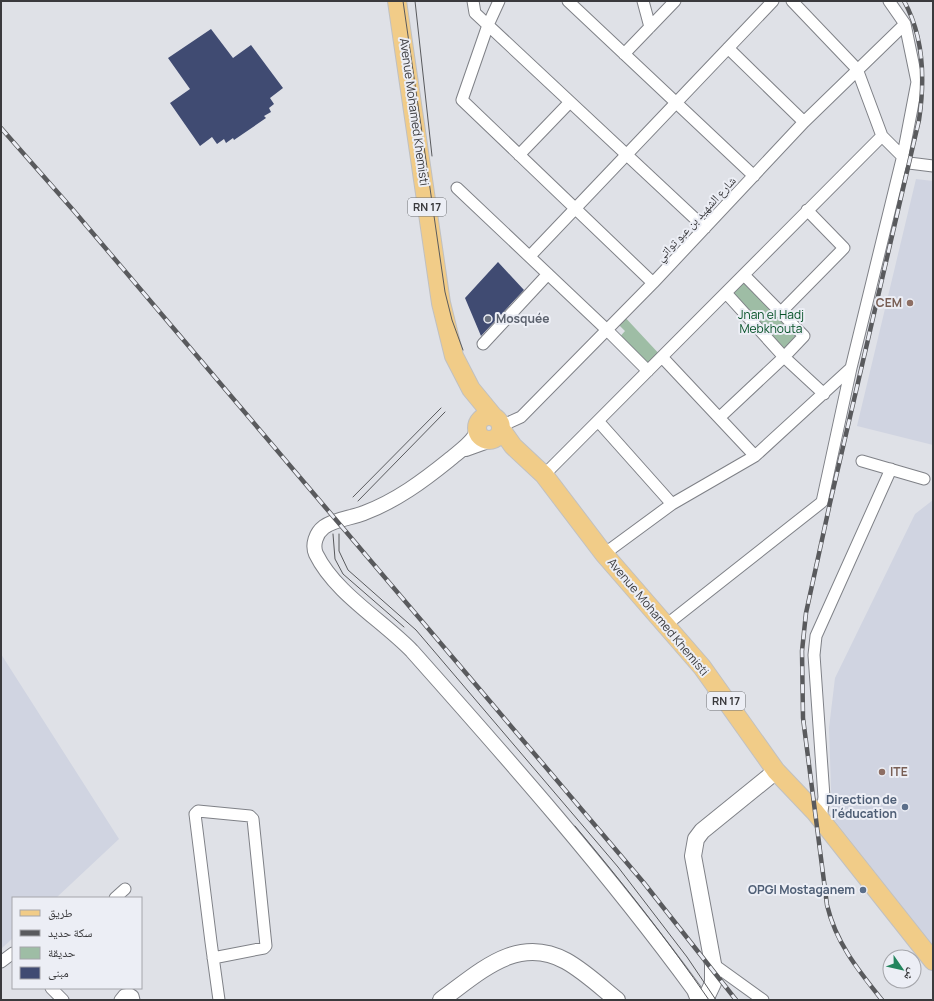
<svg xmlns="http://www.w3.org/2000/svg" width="934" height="1001" viewBox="0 0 934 1001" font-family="Manrope,'Noto Naskh Arabic',sans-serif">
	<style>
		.built { fill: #d0d4e1 }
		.green { fill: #9ebda5 }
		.building { fill: #404b72 }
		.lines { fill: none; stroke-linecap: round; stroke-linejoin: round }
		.minor-casing { stroke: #7f8187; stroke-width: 13 }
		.tertiary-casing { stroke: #7f8187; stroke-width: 16 }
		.secondary-casing { stroke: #7f8187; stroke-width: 18 }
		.primary-casing { stroke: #c0c0c1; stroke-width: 20 }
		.minor { stroke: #fff; stroke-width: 11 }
		.tertiary { stroke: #fff; stroke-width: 14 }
		.secondary { stroke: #fff; stroke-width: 16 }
		.primary { stroke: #f1cc88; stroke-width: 18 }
		.tram { stroke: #595a5d; stroke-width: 1 }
		.rail-casing { stroke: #595a5d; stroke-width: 4.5 }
		.rail { stroke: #eceef5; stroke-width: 3; stroke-dasharray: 9; stroke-linecap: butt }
		.education-dot { fill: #8d6e63; stroke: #eceef5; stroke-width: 1.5 }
		.worship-dot { fill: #6b7280; stroke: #eceef5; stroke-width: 1.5 }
		.service-dot { fill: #5c6f8a; stroke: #eceef5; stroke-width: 1.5 }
		.labels { text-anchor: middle; stroke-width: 4; stroke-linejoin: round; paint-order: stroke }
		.shield { fill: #eceef5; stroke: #6f7074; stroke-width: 1 }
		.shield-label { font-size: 11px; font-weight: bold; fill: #3a3a3d }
		.street-label { font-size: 12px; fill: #3a3a3d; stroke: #eceef5 }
		.education-label { font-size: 12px; font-weight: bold; fill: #785e54; stroke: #eceef5; text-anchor: end }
		.park-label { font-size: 12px; fill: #055127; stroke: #eceef5 }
		.worship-label { font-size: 12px; font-weight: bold; fill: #5b616d; stroke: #eceef5; text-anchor: start }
		.service-label { font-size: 12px; font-weight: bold; fill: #4e5e75; stroke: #eceef5; text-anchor: end }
	</style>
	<rect width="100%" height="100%" fill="#dfe1e7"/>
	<path class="built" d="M916 179 933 181V445L857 426Z
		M933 500V946L832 817 829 728 835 678 915 514Z
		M1 654 119 839 56 898H13V938L1 949Z"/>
	<path class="green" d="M744 275 804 336 784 357 726 293Z
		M622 314 662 357 648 371 617 340 625 331 615 321Z"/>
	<path class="building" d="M211 29 233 58 251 45 283 88 270 98 274 104 269 108 271 112 264 116 266 118 234 140 233 138 226 143 224 139 217 144 212 137 200 146 170 103 190 89 168 58Z
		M498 262 524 290 481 336 465 298Z"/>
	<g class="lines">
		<defs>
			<path id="minor" d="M473 1 475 13 705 228
				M499 1 488 25 462 100 653 283
				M568 1 754 176
				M643 1 650 27
				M792 1 857 69 882 136
				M728 48 804 122
				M624 54 675 1
				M519 155 570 102
				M457 188 607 330 648 371
				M530 256 773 1
				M726 293 784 357 824 394
				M781 312 844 248 807 210
				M483 344 548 274
				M662 357 755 456
				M720 417 784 357 804 336 744 275
				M598 421 672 504
				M501 426 521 417 653 283 804 122 905 24
				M862 461 924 479
				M544 475 882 136 909 163 933 166
				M604 554 672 504 755 456 851 368
				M666 625 822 502 851 368 903 155 917 82 905 24 889 1
				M821 819 824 797 814 655 816 636 891 469
				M115 898 125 889
				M213 958 264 948 266 946 253 819 250 816 198 811 195 814 211 942 219 1000
				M1 962 13 953
				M713 964 763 1000
				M51 988 63 1000
				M120 1000 124 995 130 994 133 996 134 1000"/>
			<path id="tertiary" d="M478 426C476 429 476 434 474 437 468 446 457 453 449 460 423 481 396 501 364 513 352 518 335 519 324 527 316 533 312 545 316 554 335 593 382 620 412 651 509 760 607 871 694 990L698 1000
				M466 449 491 440"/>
			<path id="secondary" d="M441 1000C479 973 517 934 566 961 584 971 601 987 617 1000
				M705 1000 713 983V964L693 856 696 839 702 831 776 771"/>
			<path id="primary" d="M397 1 441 303 454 356 471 389 494 417
				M477 428a12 12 0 1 1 24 0a12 12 0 1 1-24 0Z
				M501 429 513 446 544 475 604 554 702 667 776 771 815 812 933 961"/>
		</defs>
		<use href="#minor" class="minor-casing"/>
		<use href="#tertiary" class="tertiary-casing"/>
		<use href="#secondary" class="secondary-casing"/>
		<use href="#primary" class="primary-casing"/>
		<use href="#minor" class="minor"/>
		<use href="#tertiary" class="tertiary"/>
		<use href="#secondary" class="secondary"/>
		<use href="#primary" class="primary"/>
		<path class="tram" d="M403 1 445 292 452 320 463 350
			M415 1 432 156
			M353 497 441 408
			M358 501 445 412
			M333 534 335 559 343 574 404 627
			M339 534V551L348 570 416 630 618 867 687 957 716 1000
			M575 826C622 882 667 939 709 1000"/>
		<defs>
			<path id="rail" d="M1 128 74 211 644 883 736 1000
				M882 1000C858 970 836 943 827 905L803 718 802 651 806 613 830 503 919 120C925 80 924 37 904 1"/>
		</defs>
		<use href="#rail" class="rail-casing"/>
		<use href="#rail" class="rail"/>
	</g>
	<g class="education-dot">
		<circle cx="910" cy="303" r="4"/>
		<circle cx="882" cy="772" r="4"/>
	</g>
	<circle class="worship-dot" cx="488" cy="319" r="4"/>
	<g class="service-dot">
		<circle cx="905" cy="807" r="4"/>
		<circle cx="863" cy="890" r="4"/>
	</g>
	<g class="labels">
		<g class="shield">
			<rect x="408" y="198" width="38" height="18" rx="3"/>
			<rect x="707" y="692" width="38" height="18" rx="3"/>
		</g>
		<g class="shield-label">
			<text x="427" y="211">RN 17</text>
			<text x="726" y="705">RN 17</text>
		</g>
		<g class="street-label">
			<text transform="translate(414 112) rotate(82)" y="4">Avenue Mohamed Khemisti</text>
			<text transform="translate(696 219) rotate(-47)" y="4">شارع الشهيد بن عبو تواتي</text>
			<text transform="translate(658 617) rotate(50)" y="4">Avenue Mohamed Khemisti</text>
		</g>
		<g class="education-label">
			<text x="902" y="307">CEM</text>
			<text x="890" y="776" text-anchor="start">ITE</text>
		</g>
		<g class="park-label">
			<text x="771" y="319">Jnan el Hadj<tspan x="771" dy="14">Mebkhouta</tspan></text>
		</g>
		<g class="worship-label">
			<text x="496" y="323">Mosquée</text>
		</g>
		<g class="service-label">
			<text x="897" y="804">Direction de<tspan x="897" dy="14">l'éducation</tspan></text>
			<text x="855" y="894">OPGI Mostaganem</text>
		</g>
	</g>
	<rect width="934" height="1001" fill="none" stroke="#3a3a3d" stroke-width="4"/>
	<rect x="12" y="897" width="130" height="92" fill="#eceef5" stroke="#a5a6ab"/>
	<rect x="20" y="910" width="20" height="6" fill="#f1cc88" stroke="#a5a6ab"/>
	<text x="48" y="917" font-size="12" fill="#3a3a3d">طريق</text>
	<rect x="20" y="930" width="20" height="6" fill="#595a5d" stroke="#a5a6ab"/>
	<text x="48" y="937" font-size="12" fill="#3a3a3d">سكة حديد</text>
	<rect x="20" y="947" width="20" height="12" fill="#9ebda5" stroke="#a5a6ab"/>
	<text x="48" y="957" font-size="12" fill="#3a3a3d">حديقة</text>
	<rect x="20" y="967" width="20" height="12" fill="#404b72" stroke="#a5a6ab"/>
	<text x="48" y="977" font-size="12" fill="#3a3a3d">مبنى</text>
	<g transform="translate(902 969) rotate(124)"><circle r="19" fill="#eceef5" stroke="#a5a6ab"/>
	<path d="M0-3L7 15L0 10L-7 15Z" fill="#23845d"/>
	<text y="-6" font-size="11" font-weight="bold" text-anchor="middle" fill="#3a3a3d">ش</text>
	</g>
</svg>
